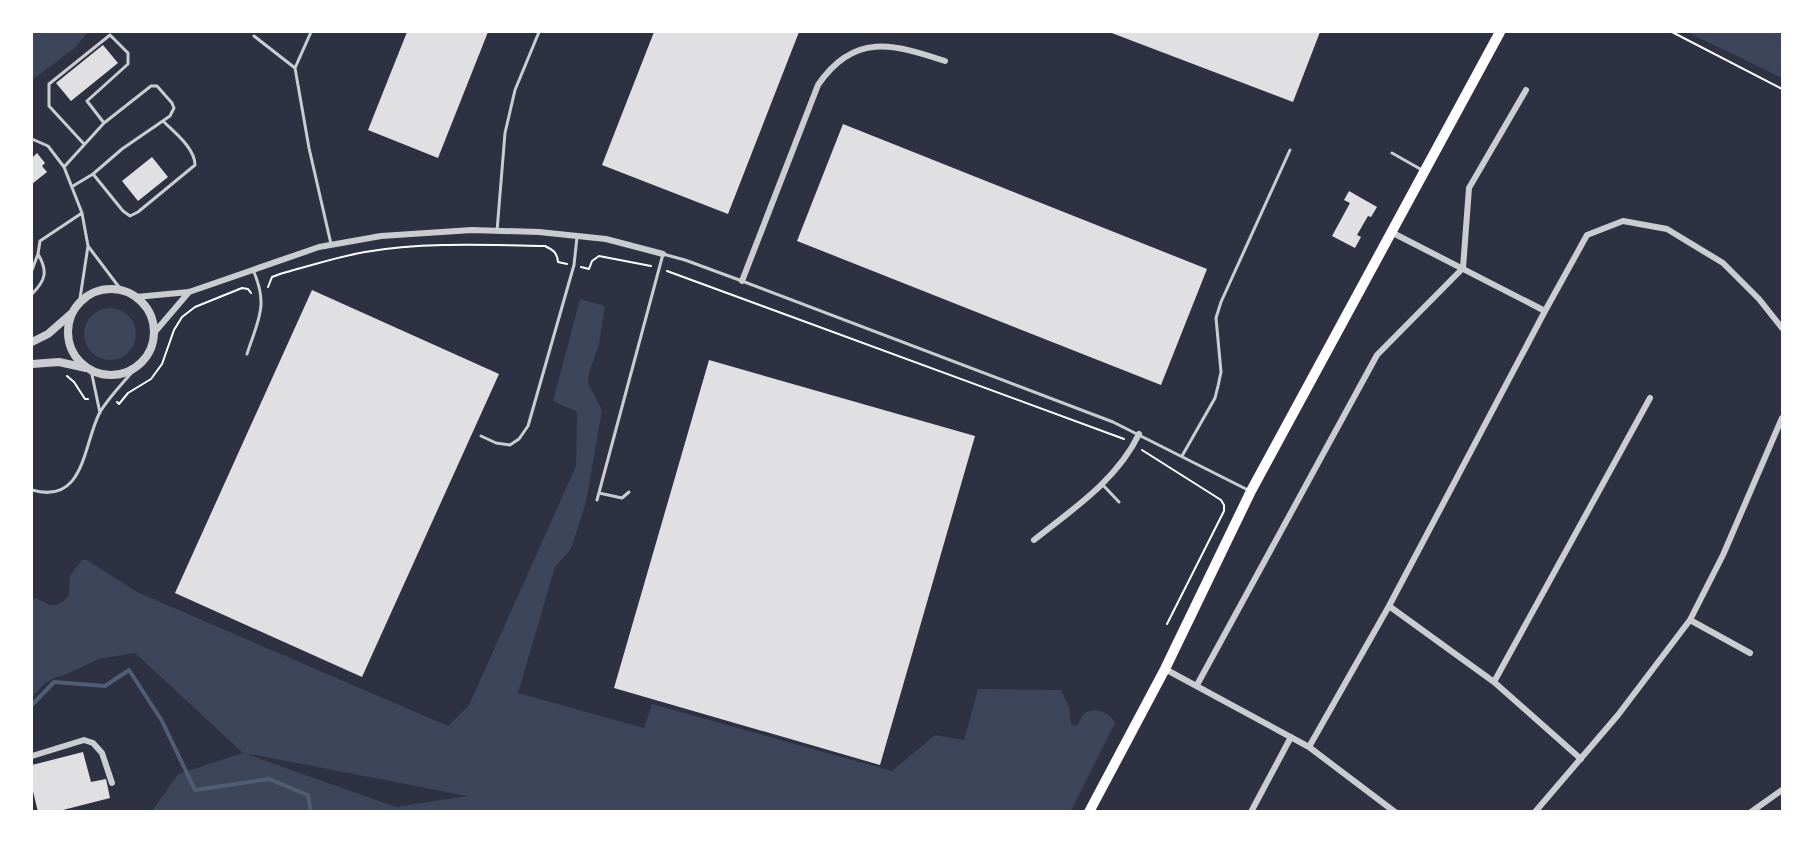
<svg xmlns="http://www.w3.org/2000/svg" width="1814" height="843" viewBox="0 0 1814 843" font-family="'Source Sans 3',sans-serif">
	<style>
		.green { fill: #3c4559; fill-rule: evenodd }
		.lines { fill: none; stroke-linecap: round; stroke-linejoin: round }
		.stream { stroke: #4f5d75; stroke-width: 4 }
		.building { fill: #e0e0e3 }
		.path { stroke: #fff; stroke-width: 2 }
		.service { stroke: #caccd0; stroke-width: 3 }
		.minor { stroke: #caccd0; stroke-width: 6 }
		.tertiary { stroke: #caccd0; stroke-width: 8 }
		.primary { stroke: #fff; stroke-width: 10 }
	</style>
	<rect width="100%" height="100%" fill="#2d3142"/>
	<path class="green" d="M32 32H88L76 47 32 80Z
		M1687 32H1782V78Z
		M580 299 605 306 599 344 589 373 588 383 602 410 586 502 571 549 555 567 518 693 644 728 652 704 892 771 935 735 964 740 978 689 1061 690 1069 707 1071 724 1077 726C1080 721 1081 716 1085 713 1096 706 1111 713 1115 723L1071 811H152L178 774 243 753 135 653 99 659 65 675 54 678 44 684 32 697V600L36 598C53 607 55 609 69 596L70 575 82 560H87L137 592 448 726 469 705 576 466 577 412 553 401ZM249 755 250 754 467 796 396 807Z
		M84 334a26 26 0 1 1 52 0a26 26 0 1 1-52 0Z"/>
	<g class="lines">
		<path class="stream" d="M32 705 54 682 105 686 129 670 162 721 195 790 269 779 308 795 311 812"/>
	</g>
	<path class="building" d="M407 32H488L438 158 368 130Z
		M654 32H799L728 214 602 165Z
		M1109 32H1320L1293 102Z
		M103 45 118 63 71 101 56 83Z
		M843 124 1207 269 1161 385 797 241Z
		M37 153 45 163 42 166 47 172 32 184V158Z
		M152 157 168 177 138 201 122 181Z
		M1349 191 1377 207 1371 217 1368 216 1357 235 1361 237 1355 248 1332 236 1350 203 1344 200Z
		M312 290 499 374 362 677 175 593Z
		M709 360 975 436 880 765 614 688Z
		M83 752 91 782 106 779 110 798 55 812H38L32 787V765Z"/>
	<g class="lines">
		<path class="path" d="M1672 32 1782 89
			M581 267 589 269 592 261 599 256 651 266
			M667 271 1124 439
			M268 287 272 277 280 274C309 266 337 257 365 252 424 242 485 245 545 246 553 250 557 252 558 262L567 264
			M67 376 74 382 85 399H88
			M117 402 119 404 128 393 151 379 162 364 174 330 182 317 195 307 242 288 248 289 251 293
			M1142 450 1221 500 1224 505V511L1167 624"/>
		<path class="service" d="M311 32 295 68 309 148 331 244
			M254 36 295 68
			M32 139 48 146 64 167 82 213 88 246 79 305
			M84 144 49 106V84L110 35 128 53V64L87 101 104 123
			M1392 153 1422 170
			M64 167 104 123 151 86H157L172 103 174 108 170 116 122 149 93 174 73 186
			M93 174 123 211 130 216 138 212 195 165C195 148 174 132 163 121
			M497 231 505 133 515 90 539 32
			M88 246 122 291
			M32 270 38 254 40 241 82 213
			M32 294C46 280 48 271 38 254
			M247 354C258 320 269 305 253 270
			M91 370 100 413
			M481 436 496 443 510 445 519 439 528 426 574 265 577 237
			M1182 456 1215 398 1218 386 1221 372 1216 318 1221 302 1290 150
			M1102 484 1119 502
			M32 490C84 505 83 447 99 414 106 400 127 379 137 366
			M599 493 622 498 629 492
			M597 500 663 254 685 260 742 281 1113 422 1250 491"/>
		<path class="minor" d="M1391 232 1545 311
			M742 281 818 85C854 32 893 44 945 61
			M136 297 189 292 319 247 381 236 472 230 539 232 606 239 663 254
			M154 333 189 292
			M1034 540C1073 509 1117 480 1139 434
			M1389 606 1494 682 1581 759
			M1690 620 1750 653
			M1165 669 1309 747 1395 812
			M1494 682 1650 398
			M1197 685 1377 355 1463 268 1469 188 1526 90
			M1309 747 1389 606 1545 311 1587 235 1623 221 1667 229 1723 263 1759 299 1782 328
			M32 756 84 740 93 743 102 753 112 783
			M1251 812 1291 737
			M1535 812 1618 715 1690 620 1723 555 1782 418
			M1751 812 1782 790"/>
		<path class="tertiary" d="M68 332a43 43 0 1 1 86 0a43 43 0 1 1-86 0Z
			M32 342 48 334 72 313
			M32 364 59 362 86 368"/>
		<path class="primary" d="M1089 812 1165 669 1251 491 1500 32"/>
	</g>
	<rect width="1814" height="843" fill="none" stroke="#ffffff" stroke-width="66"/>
</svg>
